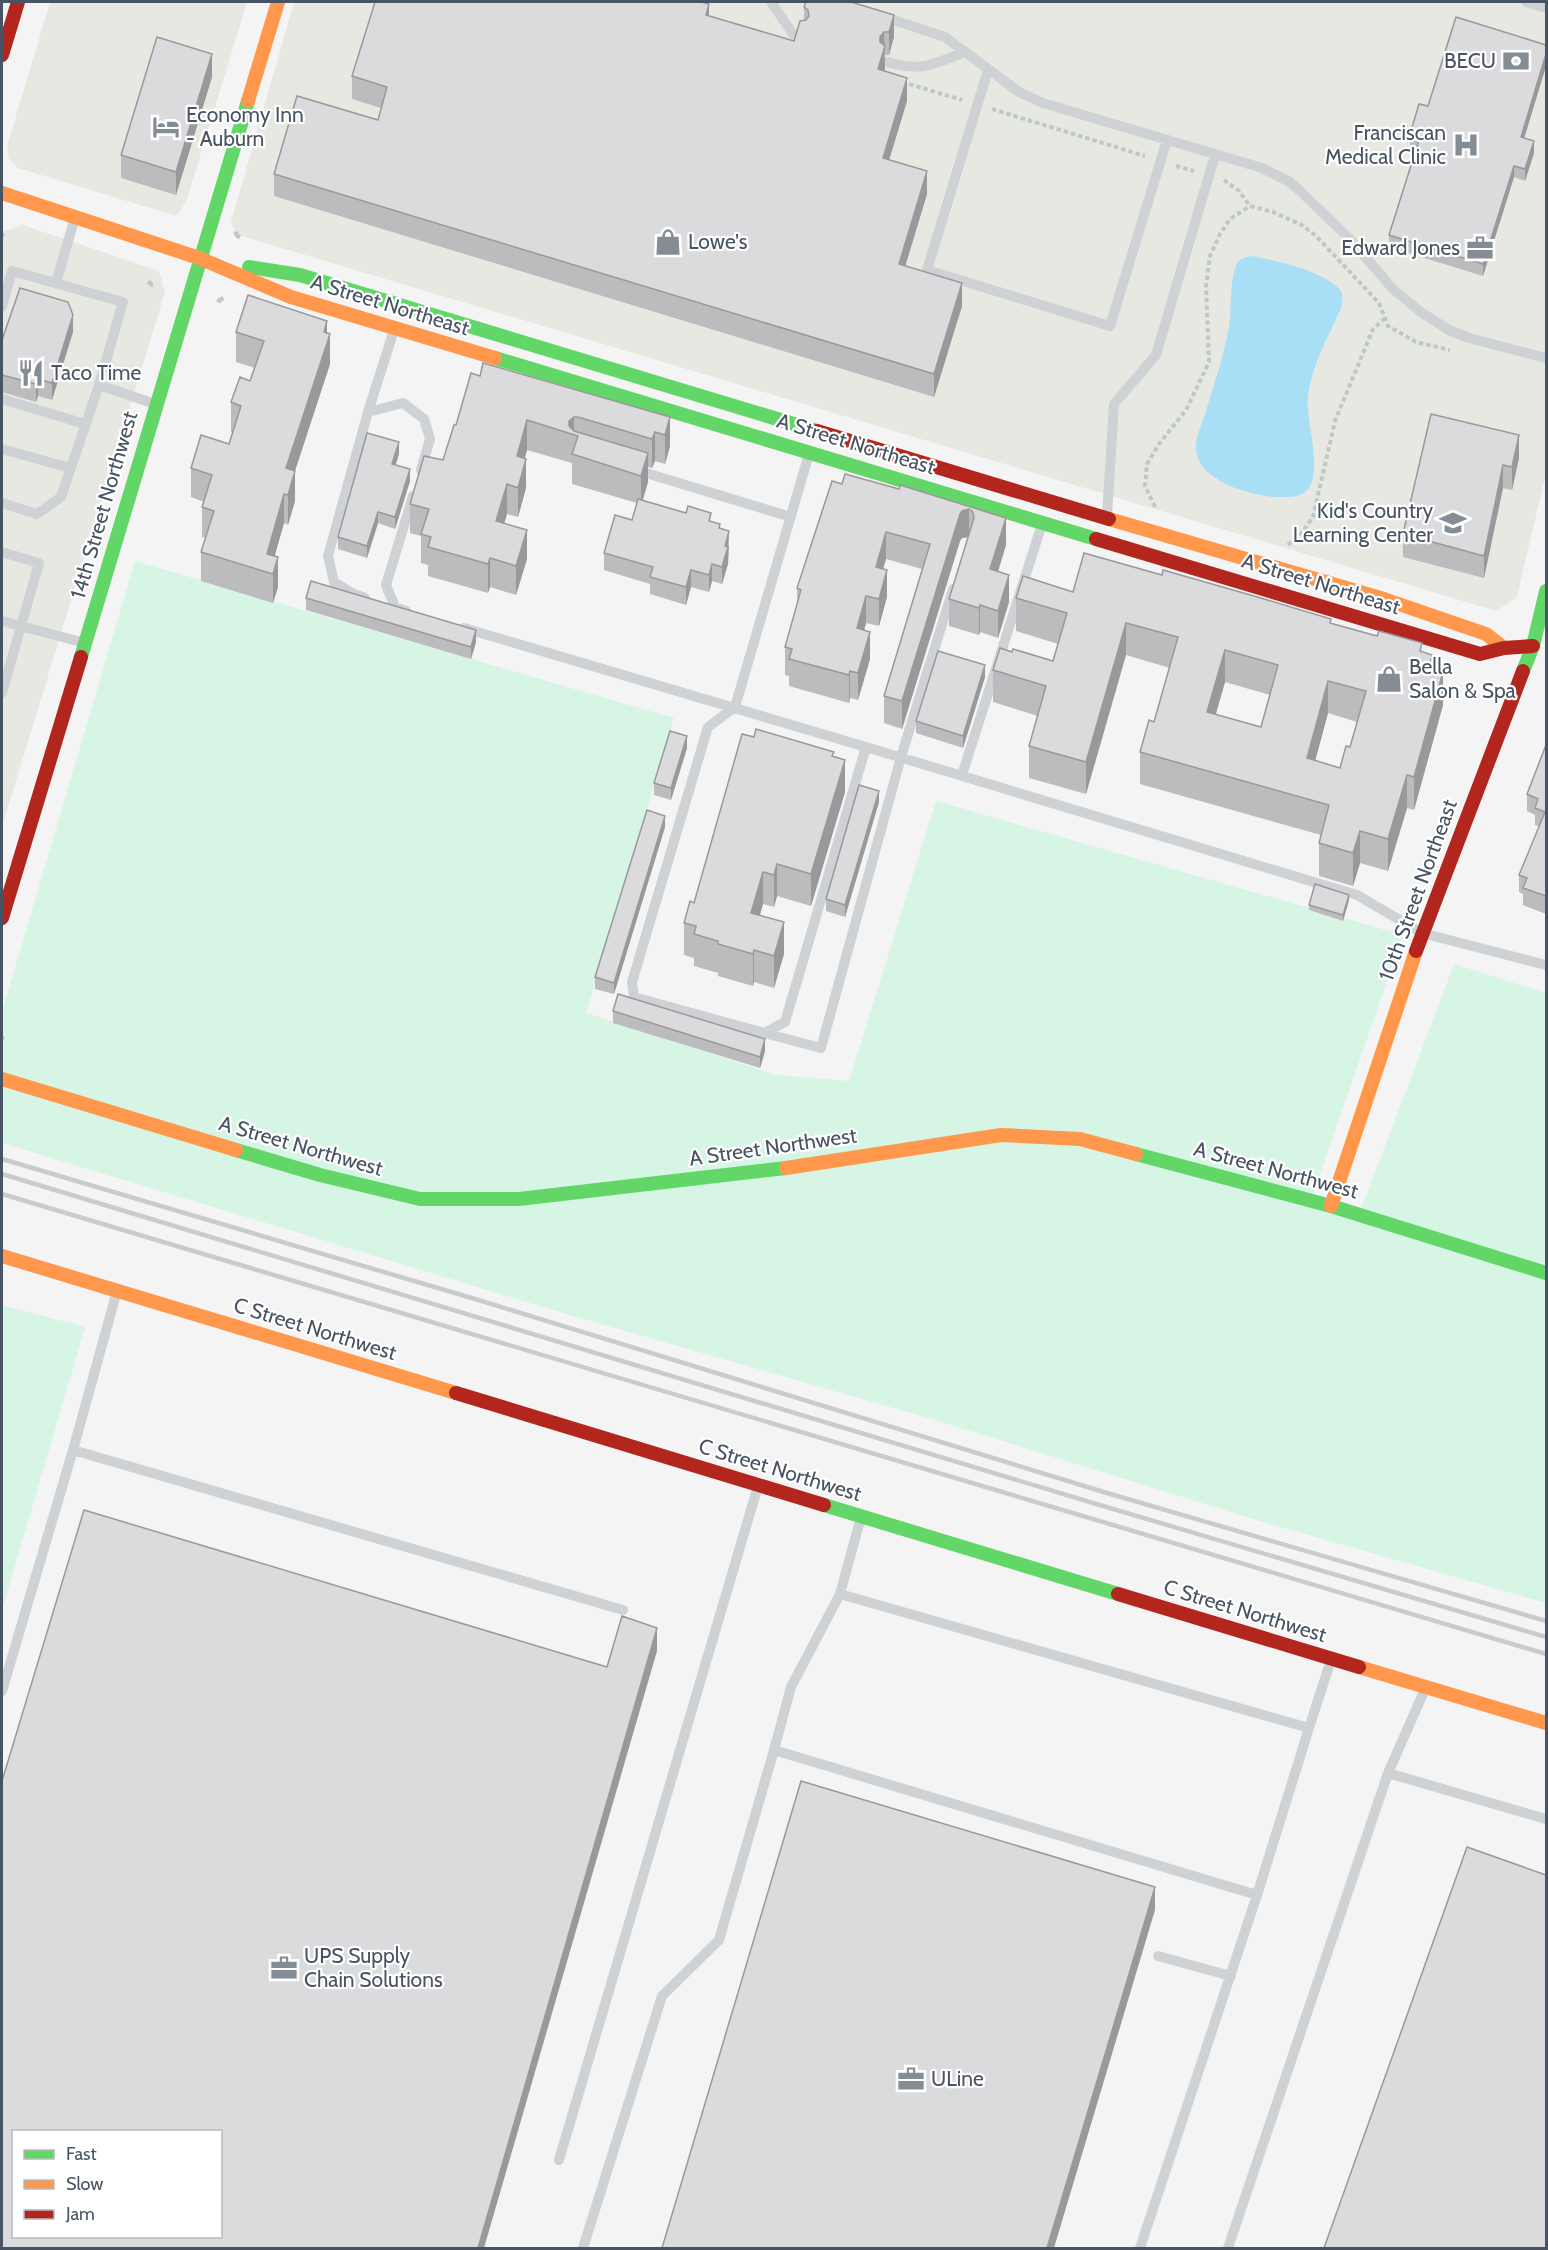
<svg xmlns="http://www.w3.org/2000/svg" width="1548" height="2250" viewBox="0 0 1548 2250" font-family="Cabin,sans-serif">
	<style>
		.commercial { fill: #e8e8e2 }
		.green { fill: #d6f5e5 }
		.water { fill: #a8dff6 }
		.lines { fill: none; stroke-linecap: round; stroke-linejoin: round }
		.path { stroke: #bbcac6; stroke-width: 4; stroke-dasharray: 4.5 3; stroke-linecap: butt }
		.lane { stroke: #cfd2d5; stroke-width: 10 }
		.fast { stroke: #63d668; stroke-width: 14 }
		.slow { stroke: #ff974d; stroke-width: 14 }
		.jam { stroke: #b3261e; stroke-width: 14 }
		.rail { stroke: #c9cbce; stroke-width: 4.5 }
		.wall { fill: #bcbcbf; fill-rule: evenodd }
		.shaded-wall { fill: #99999b }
		.building { fill: #dbdbde; stroke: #99999b; stroke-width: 1.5; fill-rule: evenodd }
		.labels { text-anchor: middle; stroke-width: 4.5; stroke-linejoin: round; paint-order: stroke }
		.poi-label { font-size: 21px; fill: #485463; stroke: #fff; text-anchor: start }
		.street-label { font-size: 21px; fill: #485463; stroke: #fff }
	</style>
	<rect width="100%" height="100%" fill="#f4f4f4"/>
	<path class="commercial" d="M50 2H247L186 202 177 215H173L18 168 9 159 7 146Z
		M294 2H1546V473L1517 597 1496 611 235 234 231 222Z
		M23 225 159 271 165 292 2 827V232Z"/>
	<path class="green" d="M135 561 674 718 586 1013 776 1075 849 1081 936 801 1403 935 1311 1200 1359 1215 1454 964 1546 993V1603L1263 1522 932 1419 563 1313 2 1143V1012Z
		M2 1305 85 1327 2 1610Z"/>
	<path class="water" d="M1251 256C1274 260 1324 271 1340 290 1344 295 1342 302 1341 308 1329 336 1311 366 1308 397 1305 421 1326 477 1304 493 1296 498 1286 497 1277 497 1251 496 1194 480 1196 446 1196 436 1202 424 1205 415 1213 386 1224 357 1229 327 1232 311 1229 272 1239 261 1242 257 1247 257 1251 256Z"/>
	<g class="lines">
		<path class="path" d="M909 84 962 100
			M992 109 1145 156
			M1176 166 1194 171
			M1224 180 1239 191 1250 206 1273 212 1302 225 1316 236 1379 303 1388 326 1416 342 1450 350
			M234 234 240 233 236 240
			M2 237 3 233
			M151 281 148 285H153
			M217 300 223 302 221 297
			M1155 507 1145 486 1147 464 1159 444 1186 410 1209 362 1206 286 1210 256 1220 234 1230 219 1250 206
			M1288 545 1301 534 1313 517 1335 421 1373 329 1385 318
			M2 1038 4 1037"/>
		<path class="lane" d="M771 2 793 34 802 37
			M1526 2 1546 8
			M881 16 945 37 1019 92 1043 103 1262 168 1290 182 1299 190 1349 238 1393 289 1422 313 1449 330 1469 338 1546 358
			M887 62C923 72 932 65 964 52
			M988 70 927 270 1110 326 1167 140
			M56 283 75 217
			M2 307 12 271 123 302 99 385 61 497 37 514 2 503
			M99 385 155 404
			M2 399 85 424
			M368 412 394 330
			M2 449 70 468
			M809 454 735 707 708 727 632 982 634 997 764 1033 785 1022 866 747 1357 895 1422 933 1546 965
			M636 470 791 517
			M1107 516 1114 404 1156 355 1215 155
			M2 552 39 563 2 693
			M365 598 354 594 334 582 328 556 368 412 403 403 424 419 430 439 421 470
			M406 611 395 607 386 585 413 496
			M2 621 85 643
			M464 628 866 747
			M962 775 1042 524
			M764 1033 821 1048 901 757 953 589
			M117 1291 73 1450 623 1610
			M840 1594 1309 1728 1257 1895 774 1750 791 1687 840 1594 861 1517
			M2 1691 73 1450
			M1309 1728 1331 1660
			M1388 1773 1546 1819
			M1158 1956 1231 1976
			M559 2160 758 1486
			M583 2248 662 1996 719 1940 774 1750
			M1140 2248 1257 1895
			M1228 2248 1388 1773 1426 1687"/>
		<path class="fast" d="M249 267 300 275 817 431
			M495 358 1096 539
			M81 657 248 101
			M1523 671 1533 646 1546 591
			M236 1150 320 1175 420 1199H519L786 1168
			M1136 1154 1331 1206 1546 1273
			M824 1505 1118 1594"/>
		<path class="slow" d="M248 101 278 2
			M2 193 199 258 291 297 495 358
			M1109 519 1384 599 1486 634 1504 648
			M2 1079 236 1150
			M786 1168 1001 1135 1080 1139 1136 1154
			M1331 1206 1416 951
			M2 1256 456 1393
			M1359 1667 1546 1723"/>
		<path class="jam" d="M2 55 18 2
			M817 431 1109 519
			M1096 539 1480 654 1504 648 1533 646
			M2 918 81 657
			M1416 951 1523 671
			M456 1393 824 1505
			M1118 1594 1359 1667"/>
		<path class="rail" d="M2 1159 475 1299 1107 1493 1546 1621
			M2 1174 1103 1506 1546 1637
			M2 1194 1546 1654"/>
	</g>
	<path class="wall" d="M804 7 894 15V37L889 55H885L884 71 907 101 889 160 927 194 905 266 962 306 934 397 274 196V174L378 120 381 108 352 99V76L709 16 794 41 804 21Z
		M1546 45V66L1524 138 1534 153 1525 181 1514 177 1483 276 1389 247V235L1416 147 1410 146V134L1428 106Z
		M212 77 176 195 121 178V155Z
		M73 332 52 400 38 396 36 402 2 392V340Z
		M236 332 327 333 330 364 295 471V501L288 525 284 523 274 556 278 587 273 603 201 581V552L206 538 202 537V507L204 502 191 497V468L229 444 233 432H231V402L250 381 255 368 236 362Z
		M480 376 670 417V446L665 464 655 461 652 468 648 467V482L643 500 711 521 720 528 729 548 728 564 722 584 712 581 709 592 691 587 686 605 650 594V584L604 570V553L632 520 637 503 572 484V463L527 450 525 458 526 488 518 517 507 514 504 524 527 559 516 595 490 587 488 593 428 576V565L421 563V536L410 533V504L443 460 456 425Z
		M1431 414 1519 458 1512 490 1503 488 1484 578 1403 557V534Z
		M399 454 395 465 410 481 395 529 378 523 367 558 338 549V537Z
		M845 474 1006 518V545L998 572 1009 602 998 638 980 632 979 635 949 626V599L969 537 962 538 960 541 902 729 884 723V696L922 569 886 559 883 569 887 597 879 626 866 623 864 630 870 659 858 700 850 698 849 703 789 686V676L785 675V647L797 604V588L842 484Z
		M1073 592 1331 623 1422 652 1432 669 1443 705 1414 810 1407 808 1388 871 1360 863 1353 886 1319 876V843L1321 835 1140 784V752L1154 722 1170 668 1126 655 1086 794 1029 778V746L1038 716 993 702V670L1012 652 1053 661 1058 644 1016 631V598ZM1225 682 1270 695 1261 727 1216 714ZM1328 713 1357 722 1350 747 1340 768 1315 761Z
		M306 598 476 642 471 659 306 610Z
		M985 677 963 748 916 733V721Z
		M1546 745V914L1523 905V894L1519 892V875L1539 827 1535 825V815L1527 811V794Z
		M687 748 671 800 654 795V783Z
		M845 792 811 906 777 896 774 907 763 904 760 915 784 954 774 988 754 982 753 986 718 976V973L694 966V958L684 955V923L694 903Z
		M879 802 845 917 826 911V899Z
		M665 827 614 994 595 989V977Z
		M1349 900 1343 921 1309 910V905Z
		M613 1011 765 1051 760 1068 613 1023Z"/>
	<path class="shaded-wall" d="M709 4V27L706 15Z
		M894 15V37L889 55V32Z
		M884 32 885 69 878 92V69L880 37Z
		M212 54V77L176 195V172Z
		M1546 54V66L1521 149V137Z
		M907 78V101L883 180V158Z
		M1534 141V153L1525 181V169Z
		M1514 166V177L1483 276V264Z
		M927 171V194L899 287V264Z
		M962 283V306L934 397V374Z
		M73 315V332L52 400V383Z
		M327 321V343L330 334V364L287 495 286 468Z
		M38 379V396L36 402V384Z
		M574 417V434L569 433V421Z
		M670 417V446L665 464V435Z
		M527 420V450L517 485V456Z
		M655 432V461L652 468V439Z
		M1519 435V458L1512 490V467Z
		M399 442V454L392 476V464Z
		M648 453V482L641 505V476Z
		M526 459V488L518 517V488Z
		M1503 465V488L1484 578V556Z
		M410 469V481L395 529V517Z
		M295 471V501L288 525V495Z
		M507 484V514L496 550V521Z
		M284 494V523L270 573 267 554Z
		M969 509V537L962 538 960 541 902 729V701L960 514 962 511Z
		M378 512V523L367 558V546Z
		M1006 518V545L990 597V569Z
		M527 530V559L516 595V566Z
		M729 531 728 564 722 584V567L725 546Z
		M886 532V559L876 594V567Z
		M278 557V587L273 603V574Z
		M490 558V587L488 593V564Z
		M712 564V581L709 592V575Z
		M691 570V587L686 605V587Z
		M887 570V597L879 626V599Z
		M1009 575V602L998 638V611Z
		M866 596V623L857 656V628Z
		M980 605V632L979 635V608Z
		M1126 623V655L1086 794V762Z
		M476 630V642L471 659V647Z
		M870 632V659L858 700V673Z
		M1225 650V682L1207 744V712Z
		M1432 655V688L1429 668Z
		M985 665V677L963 748V736Z
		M850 671V698L849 703V675Z
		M1443 672V705L1414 810V777Z
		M1328 681V713L1307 791V758Z
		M687 736V748L671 800V788Z
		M845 760V792L811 906V874Z
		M1407 775V808L1388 871V839Z
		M879 791V802L845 917V905Z
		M665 816V827L614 994V983Z
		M1360 831V863L1353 886V853Z
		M777 864V896L774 907V875Z
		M763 872V904L751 945V913Z
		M1349 895V900L1343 921V915Z
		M784 922V954L774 988V956Z
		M754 950V982L753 986V954Z
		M765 1039V1051L760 1068V1057Z
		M657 1628V1651L484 2248H478Z
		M1155 1887V1910L1054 2248H1047Z"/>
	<path class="building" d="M375 2H701L709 4 706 15 794 41 800 21 806 20 809 16 808 10 804 7 806 2H851L894 15 889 32H884L880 37V42L885 46 878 69 907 78 883 158 927 171 899 264 962 283 934 374 274 174 297 96 378 120 387 87 352 76Z
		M1456 17 1546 45V54L1521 137 1534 141 1525 169 1514 166 1483 264 1389 235 1420 137 1410 134 1419 104 1428 106Z
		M157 37 212 54 176 172 121 155Z
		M20 288 68 302 73 315 52 383 38 379 36 384 2 375V340Z
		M248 295 327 321 324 332 330 334 286 468 295 471 288 495 284 494 267 554 278 557 273 574 201 552 214 511 202 507 212 475 191 468 201 435 229 444 241 406 231 402 240 377 250 381 264 341 236 332Z
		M483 363 670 417 665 435 655 432 652 439 578 417H574L569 421V426L574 431 648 453 641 476 572 454 578 436 527 420 517 456 526 459 518 488 507 484 496 521 527 530 516 566 490 558 488 564 428 547 431 537 421 534 429 509 410 504 424 456 443 460 454 425H456L471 373 480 376Z
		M1431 414 1519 435 1512 467 1503 465 1484 556 1403 534Z
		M367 433 399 442 392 464 410 469 395 517 378 512 367 546 338 537Z
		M845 474 899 489 900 485 1006 518 990 569 1009 575 998 611 980 605 979 608 949 599 974 518 973 512 969 509 962 511 960 514 902 701 884 696 930 544 886 532 876 567 887 570 879 599 866 596 857 628 870 632 858 673 850 671 849 675 789 659 792 649 785 647 801 590 797 588 832 481 842 484Z
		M638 499 686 513 688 506 711 513 709 521 720 524 719 528 729 531 725 546 728 547 722 567 712 564 709 575 691 570 686 587 650 577 653 567 604 553 615 515 632 520Z
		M1084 553 1162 575 1163 570 1254 596 1331 619 1330 623 1377 636 1379 631 1422 643 1420 651 1432 655 1429 668 1443 672 1414 777 1407 775 1388 839 1360 831 1353 853 1319 843 1329 805 1140 752 1149 720 1154 722 1178 637 1126 623 1086 762 1029 746 1046 686 993 670 1000 648 1012 652 1013 649 1053 661 1067 613 1016 598 1023 576 1073 592ZM1225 650 1278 665 1261 727 1207 712ZM1328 681 1366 691 1350 747 1346 746 1340 768 1307 758Z
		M311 581 476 630 471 647 306 598Z
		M938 651 985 665 963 736 916 721Z
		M756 729 834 752 832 756 845 760 811 874 777 864 774 875 763 872 751 913 784 922 774 956 754 950 753 954 718 944V941L694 934 696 926 684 923 690 901 694 903 742 734 754 737Z
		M670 731 687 736 671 788 654 783Z
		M1546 745V896L1523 888 1527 878 1519 875 1545 812 1535 808 1538 799 1527 794Z
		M859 785 879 791 845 905 826 899Z
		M647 810 665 816 614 983 595 977Z
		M1315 884 1349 895 1343 915 1309 905Z
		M618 994 765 1039 760 1057 613 1011Z
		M84 1510 607 1667 622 1616 657 1628 478 2248H2V1781ZM14 2132H220V2236H14Z
		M801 1781 1155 1887 1047 2248H662Z
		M1467 1847 1546 1875V2248H1324Z"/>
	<defs>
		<symbol id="bank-bare" viewBox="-9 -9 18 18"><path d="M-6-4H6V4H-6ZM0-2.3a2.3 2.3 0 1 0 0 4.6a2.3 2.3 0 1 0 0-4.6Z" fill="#848c96" stroke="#fff" stroke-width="2.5" paint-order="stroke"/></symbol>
		<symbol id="hotel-bare" viewBox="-9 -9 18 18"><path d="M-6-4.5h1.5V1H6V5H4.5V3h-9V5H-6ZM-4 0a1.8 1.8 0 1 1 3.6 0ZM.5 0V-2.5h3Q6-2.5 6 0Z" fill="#848c96" stroke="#fff" stroke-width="2.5" paint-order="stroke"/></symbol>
		<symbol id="hospital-bare" viewBox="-9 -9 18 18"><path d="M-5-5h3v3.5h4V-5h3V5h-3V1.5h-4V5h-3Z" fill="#848c96" stroke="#fff" stroke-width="2.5" paint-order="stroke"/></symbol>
		<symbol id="shop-bare" viewBox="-9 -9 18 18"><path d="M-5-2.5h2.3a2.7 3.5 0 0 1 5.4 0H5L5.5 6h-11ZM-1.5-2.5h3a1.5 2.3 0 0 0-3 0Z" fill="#848c96" stroke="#fff" stroke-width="2.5" paint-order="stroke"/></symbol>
		<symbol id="office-bare" viewBox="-9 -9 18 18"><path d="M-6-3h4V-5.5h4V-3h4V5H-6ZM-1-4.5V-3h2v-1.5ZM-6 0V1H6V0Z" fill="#848c96" stroke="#fff" stroke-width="2.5" paint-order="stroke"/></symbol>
		<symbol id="restaurant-bare" viewBox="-9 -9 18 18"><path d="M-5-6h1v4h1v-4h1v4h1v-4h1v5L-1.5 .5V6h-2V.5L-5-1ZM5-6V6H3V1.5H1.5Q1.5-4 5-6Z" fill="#848c96" stroke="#fff" stroke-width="2.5" paint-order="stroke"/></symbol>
		<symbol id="school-bare" viewBox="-9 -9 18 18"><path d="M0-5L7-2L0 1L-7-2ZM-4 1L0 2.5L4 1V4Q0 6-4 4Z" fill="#848c96" stroke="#fff" stroke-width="2.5" paint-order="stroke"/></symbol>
	</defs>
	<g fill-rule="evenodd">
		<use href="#bank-bare" x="1497" y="42" width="38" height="38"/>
		<use href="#hotel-bare" x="147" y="108" width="38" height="38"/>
		<use href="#hospital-bare" x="1447" y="126" width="38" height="38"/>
		<use href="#shop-bare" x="649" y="223" width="38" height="38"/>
		<use href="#office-bare" x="1461" y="229" width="38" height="38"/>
		<use href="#restaurant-bare" x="12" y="354" width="38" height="38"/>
		<use href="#school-bare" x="1434" y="504" width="38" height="38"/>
		<use href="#shop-bare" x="1370" y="660" width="38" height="38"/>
		<use href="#office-bare" x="265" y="1949" width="38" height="38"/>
		<use href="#office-bare" x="892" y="2060" width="38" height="38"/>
	</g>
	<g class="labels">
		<g class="poi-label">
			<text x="1496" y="68" text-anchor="end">BECU</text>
			<text x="186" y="122">Economy Inn<tspan x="186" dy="24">- Auburn</tspan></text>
			<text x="1446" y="140" text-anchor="end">Franciscan<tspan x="1446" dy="24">Medical Clinic</tspan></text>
			<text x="688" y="249">Lowe's</text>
			<text x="1460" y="255" text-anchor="end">Edward Jones</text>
			<text x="51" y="380">Taco Time</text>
			<text x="1433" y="518" text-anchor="end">Kid's Country<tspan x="1433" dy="24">Learning Center</tspan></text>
			<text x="1409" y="674">Bella<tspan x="1409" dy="24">Salon &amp; Spa</tspan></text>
			<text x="304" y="1963">UPS Supply<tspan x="304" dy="24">Chain Solutions</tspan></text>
			<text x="931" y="2086">ULine</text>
		</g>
		<g class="street-label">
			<text transform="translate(390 305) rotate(17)" y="7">A Street Northeast</text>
			<text transform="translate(856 444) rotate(17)" y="7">A Street Northeast</text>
			<text transform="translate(104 505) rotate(-74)" y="7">14th Street Northwest</text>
			<text transform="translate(1321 584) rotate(17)" y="7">A Street Northeast</text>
			<text transform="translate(1418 890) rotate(-70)" y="7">10th Street Northeast</text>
			<text transform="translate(301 1146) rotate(16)" y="7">A Street Northwest</text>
			<text transform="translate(773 1147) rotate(-8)" y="7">A Street Northwest</text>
			<text transform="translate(1276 1170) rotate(15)" y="7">A Street Northwest</text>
			<text transform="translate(315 1329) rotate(17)" y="7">C Street Northwest</text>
			<text transform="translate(780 1470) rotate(17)" y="7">C Street Northwest</text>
			<text transform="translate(1245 1611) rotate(17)" y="7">C Street Northwest</text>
		</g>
	</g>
	<rect width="1548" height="2250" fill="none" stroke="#485463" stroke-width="6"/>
	<rect x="12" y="2130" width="210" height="108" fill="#ffffff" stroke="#b6bbc1" stroke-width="1.5"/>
	<rect x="24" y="2150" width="30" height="9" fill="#63d668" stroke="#b6bbc1" stroke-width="1.5"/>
	<text x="66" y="2160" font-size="18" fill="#485463">Fast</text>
	<rect x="24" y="2180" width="30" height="9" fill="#ff974d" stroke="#b6bbc1" stroke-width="1.5"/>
	<text x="66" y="2190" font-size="18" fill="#485463">Slow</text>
	<rect x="24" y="2210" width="30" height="9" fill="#b3261e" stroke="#b6bbc1" stroke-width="1.5"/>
	<text x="66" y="2220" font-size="18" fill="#485463">Jam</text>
</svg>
